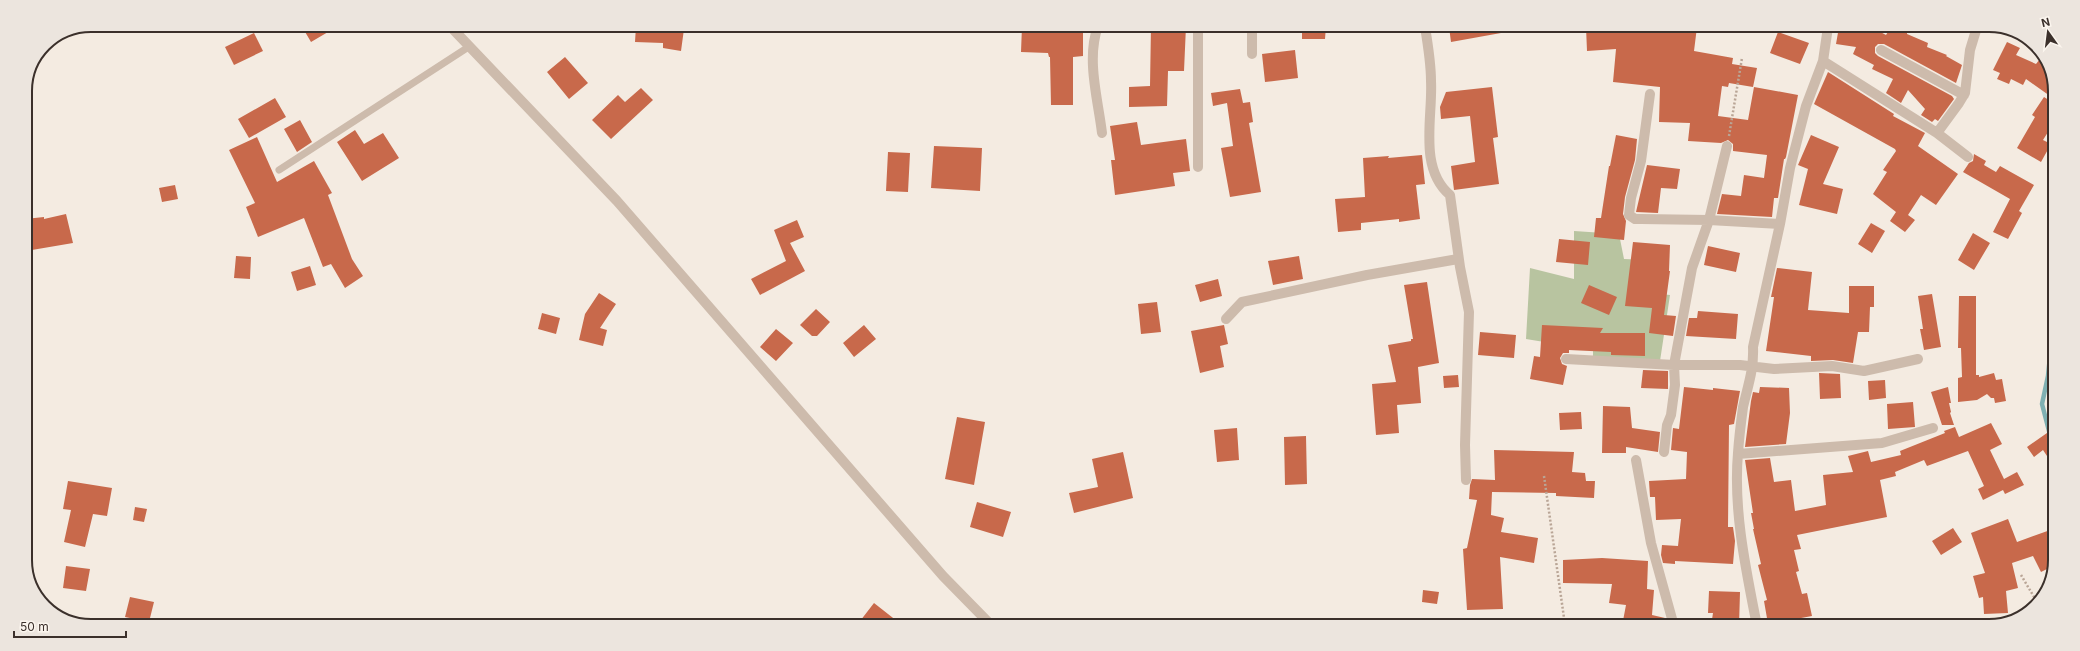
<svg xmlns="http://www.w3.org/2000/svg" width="2080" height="651" viewBox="0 0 2080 651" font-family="Inter,sans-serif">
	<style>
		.green { fill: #b8c4a0 }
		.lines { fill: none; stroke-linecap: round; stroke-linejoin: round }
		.stream { stroke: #7fb0b2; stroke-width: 4.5 }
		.building { fill: #c8694b }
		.path { stroke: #b9a596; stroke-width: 2.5; stroke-dasharray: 2 2; stroke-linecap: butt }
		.lane { stroke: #cdbbac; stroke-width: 7 }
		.street { stroke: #cdbbac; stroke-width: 10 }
		.rim { fill: none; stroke: #3b302b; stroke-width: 2 }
	</style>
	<rect width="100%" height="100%" fill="#f4ebe1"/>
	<path class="green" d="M1574 231 1619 234 1624 259 1649 260 1651 293 1670 295 1660 361 1593 362V350L1526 339 1530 268 1574 279Z"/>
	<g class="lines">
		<path class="stream" d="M2053 436 2049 431 2042 404 2048 376 2054 316"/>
	</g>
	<path class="building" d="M301 25H340L311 42Z
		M636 26H659L684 29 681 51 663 48V43L635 42Z
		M1022 26H1083V56L1073 57V105H1051L1050 57H1049L1048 53 1021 52Z
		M1151 26H1186L1184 71H1168L1167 106 1129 107V87L1150 86Z
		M1302 26H1326L1325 39H1302Z
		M1449 27H1501V33L1451 42Z
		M1586 27H1697L1694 51 1733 58 1732 64 1757 68 1753 87 1729 83 1728 87 1722 86 1718 116 1748 120 1754 87 1798 95 1786 157 1785 159H1784L1778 198H1774L1772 217 1717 214 1722 194 1741 196 1744 175 1764 178 1767 155 1733 151V144L1728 140 1721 143 1688 141 1690 123 1659 122 1660 87 1613 82 1616 49 1587 51Z
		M1839 27H1871L1886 35 1891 27H1898L1907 32V34L1928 43 1927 47 1947 55 1946 56 1962 65 1956 83 1884 44H1878L1875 47V53L1878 56 1952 96 1954 99 1938 121 1935 119 1932 122 1921 115 1925 109 1908 90 1901 103 1886 93 1893 79 1872 69 1874 65 1853 54 1856 47 1836 44Z
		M1778 32 1809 43 1800 64 1770 53Z
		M254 33 263 51 234 65 225 47Z
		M2007 42 2020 48 2016 55 2036 64 2043 55 2055 86V90L2050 96 2026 79 2023 85 2011 79 2009 84 1997 79 2000 73 1993 70Z
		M1295 50 1298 78 1265 82 1262 54Z
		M565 57 588 83 569 99 547 72Z
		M1828 72 1894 114 1893 116 1925 133 1918 146 1958 174 1936 205 1921 195 1908 215 1915 220 1905 232 1890 221 1896 212 1873 194 1887 172 1883 170 1896 151 1895 149 1814 104Z
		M1492 87 1498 137 1493 138 1499 184 1454 190 1451 166 1475 162 1470 116 1441 119 1440 107 1446 92Z
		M641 88 653 100 611 139 592 120 618 95 625 102Z
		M1240 89 1243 103 1250 102 1253 122 1249 123 1261 192 1230 197 1221 148 1233 146 1227 103 1213 106 1211 93Z
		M2044 97 2055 104V121L2043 140 2051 144 2041 162 2017 148 2035 117 2032 115Z
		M275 98 286 117 249 138 238 119Z
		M300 120 312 142 297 152 284 129Z
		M1137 122 1141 145 1186 139 1190 171 1173 173 1175 186 1115 195 1111 160H1115L1110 126Z
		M355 130 364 144 383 133 399 158 362 181 337 142Z
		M1616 135 1637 139 1635 160 1625 197 1623 214 1626 221 1624 240 1594 237 1596 218H1601L1609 166H1610Z
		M1811 135 1839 147 1823 184 1843 189 1837 214 1799 205 1808 169 1798 165Z
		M257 137 277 182 314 161 332 193 328 195 352 259 363 276 345 288 331 264 323 267 304 218 258 237 246 207 255 203 229 150Z
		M934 146 982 148 980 191 931 188Z
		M888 152 910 153 908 192 886 191Z
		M1974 154 1986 161 1984 165 1996 172 2000 166 2034 185 2019 211 2022 213 2008 239 1993 232 2010 199 1963 172 1969 163 1973 161Z
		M1422 155 1425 184 1416 185 1420 219 1399 222V219L1361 223V230L1338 232 1335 199 1365 197 1363 158 1389 156 1388 158Z
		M1647 165 1680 169 1677 189 1661 188 1658 213 1636 212Z
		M175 185 178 199 162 202 159 188Z
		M66 214 73 243 26 251 25 219 44 217V219Z
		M797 220 804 237 790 243 805 271 760 295 751 279 786 261 774 230Z
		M1871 223 1885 231 1872 253 1858 244Z
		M1973 233 1990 243 1974 270 1958 260Z
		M1559 239 1590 242 1588 265 1556 262Z
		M1633 242 1670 245 1669 271H1670L1664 315 1676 316 1673 336 1649 333 1652 308 1625 306Z
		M1708 246 1740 253 1736 272 1704 265Z
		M236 256 251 257 250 279 234 278Z
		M1299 256 1303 279 1273 285 1268 261Z
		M310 266 316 285 297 291 291 272Z
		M1777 268 1812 272 1808 310 1849 313V286H1874V307H1870L1869 332H1858L1853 363 1833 360 1811 361V356L1766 351 1774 297H1771Z
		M1218 279 1222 296 1200 302 1195 285Z
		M1427 282 1439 363 1418 367 1421 403 1397 405 1399 433 1376 435 1372 384 1396 382 1388 345 1411 341V339H1413L1404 285Z
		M1589 285 1617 297 1609 315 1581 303Z
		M599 293 616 304 600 328 607 330 603 346 579 340 585 314Z
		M1932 294 1941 347 1924 350 1920 329H1923L1918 296Z
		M1959 296H1976V375H1979V377L1994 373 1996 380 2002 379 2006 401 1995 403 1994 398H1991L1987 394 1977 400 1958 402V378L1962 377 1961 348H1958Z
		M1157 302 1161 332 1141 334 1138 304Z
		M816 309 830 322 817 336H812L800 325Z
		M1698 311 1738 314 1736 339 1686 336 1689 318H1697Z
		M542 313 560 318 556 334 538 329Z
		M864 325 876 339 854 357 843 343Z
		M1224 325 1228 344 1220 346 1224 367 1200 373 1191 331Z
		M1542 325 1603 328 1600 333H1645V356L1611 355V352L1569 350V353H1563L1560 358 1562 364 1567 366 1563 385 1530 379 1534 356 1540 357Z
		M776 329 793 343 776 361 760 347Z
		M1480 332 1516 335 1514 358 1478 355Z
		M1643 370 1668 371V389L1641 388Z
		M1819 373 1840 374 1841 398 1820 399Z
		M1458 375 1459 387 1444 388 1443 376Z
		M1885 380 1886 398 1869 400 1868 381Z
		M1684 387 1713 390V388L1740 391 1734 424 1729 425 1728 527H1733L1735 541 1733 564 1675 561V564L1663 563 1661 555 1662 545 1678 546 1681 519 1656 520 1655 497H1650L1649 481 1686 479 1687 452 1671 450 1673 428 1679 429Z
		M1760 387 1789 388 1790 413 1786 444 1745 447 1751 401 1753 392 1759 393Z
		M1948 387 1951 403H1949L1951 412 1950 413 1954 425H1942L1931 392Z
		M1913 402 1915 427 1888 429 1887 404Z
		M1603 406 1630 407 1632 428 1660 432 1658 452 1626 447V453H1602Z
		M1581 412 1582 429 1560 430 1559 413Z
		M957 417 985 422 974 485 945 479Z
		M1991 423 2002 444 1990 450 2004 479 2017 472 2024 485 2005 494 2003 490 1983 500 1978 489 1984 486 1968 451 1927 466 1924 460 1895 472 1896 476 1880 480 1887 517 1797 535 1801 549 1794 550 1799 571 1796 572 1802 594 1807 593 1812 616 1768 624 1764 601 1767 600 1758 565 1761 564 1753 529H1754L1751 513H1753L1745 460 1770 458 1774 482 1791 480 1795 511 1826 505 1823 475 1853 472 1848 456 1868 451 1871 462 1901 455 1900 451 1945 433 1944 431 1955 427 1959 437Z
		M1237 428 1239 460 1217 462 1214 430Z
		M2047 433 2053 442V465L2043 450 2034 457 2027 447Z
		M1306 436 1307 484 1285 485 1284 437Z
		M1494 450 1574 452 1572 472 1585 473 1586 481H1595L1594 498 1556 496V493L1492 492 1491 515 1504 518 1501 532 1538 538 1534 563 1500 557 1503 609 1467 610 1463 549 1467 548 1477 500 1469 499 1470 485 1472 479 1495 480Z
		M1123 452 1133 498 1074 513 1069 493 1098 487 1092 459Z
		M68 481 112 488 107 516 93 514 85 547 64 542 71 510 63 509Z
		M977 502 1011 512 1003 537 970 527Z
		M135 507 147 509 144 522 133 520Z
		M2008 519 2017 542 2053 529V566L2041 572 2033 556 2012 563 2018 588 2006 591 2008 613 1984 614 1983 597 1979 598 1973 576 1985 573 1971 533Z
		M1953 528 1962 542 1941 555 1932 541Z
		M1602 558 1648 561 1647 589 1654 590 1652 615 1665 618 1667 626H1622L1626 605 1609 603 1612 584 1563 583V560Z
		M66 566 90 569 86 591 63 588Z
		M1423 590 1439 592 1437 604 1422 602Z
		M1709 591 1740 592 1739 626H1711L1713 613H1708Z
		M130 597 154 602 149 622 125 617Z
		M874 603 902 625H857Z"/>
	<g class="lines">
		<path class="path" d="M1729 136 1742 58
			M1544 476 1565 625
			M2021 575 2037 602"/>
		<path class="lane" d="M279 170 470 46"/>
		<path class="street" d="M449 25 617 201 943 576 991 625
			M1098 26C1086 59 1098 99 1102 133
			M1198 26V167
			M1252 26V54
			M1425 27C1428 45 1431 63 1431 81 1433 117 1418 168 1450 195L1460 267 1469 312 1465 445 1466 480
			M1881 50 1964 95
			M1823 61 1937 133 1968 157
			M1650 94 1641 161 1631 198 1629 215 1635 219H1641L1709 220 1780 224
			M1937 133 1959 103 1965 93 1970 50 1977 27
			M1226 319 1242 302 1367 275 1458 259
			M1566 359 1674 365H1740L1774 369 1832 366 1864 371 1918 359
			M1664 452 1667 425 1671 415 1675 385 1674 365 1692 268 1709 220 1727 146
			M1738 454 1882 443 1933 428
			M1636 460 1651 543 1674 626
			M1757 626C1746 570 1733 510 1738 453 1739 438 1741 422 1743 407 1748 385 1754 370 1753 347L1780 224 1790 168 1806 106 1823 61 1828 27"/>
	</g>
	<path d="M0 0H2080V651H0ZM91 32H1989A59 59 0 0 1 2048 91V560A59 59 0 0 1 1989 619H91A59 59 0 0 1 32 560V91A59 59 0 0 1 91 32Z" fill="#ece5de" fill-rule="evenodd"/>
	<path class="rim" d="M91 32H1989A59 59 0 0 1 2048 91V560A59 59 0 0 1 1989 619H91A59 59 0 0 1 32 560V91A59 59 0 0 1 91 32Z"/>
	<g transform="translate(2048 32) rotate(346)" stroke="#fbf5ee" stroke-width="3" paint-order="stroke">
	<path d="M0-3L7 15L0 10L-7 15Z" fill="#3b302b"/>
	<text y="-6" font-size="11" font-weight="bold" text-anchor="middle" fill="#3b302b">N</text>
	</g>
	<path d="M14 631v6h112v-6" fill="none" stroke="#3b302b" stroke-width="2"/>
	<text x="20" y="631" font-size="12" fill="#3b302b" stroke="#fbf5ee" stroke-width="3" paint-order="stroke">50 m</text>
</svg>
